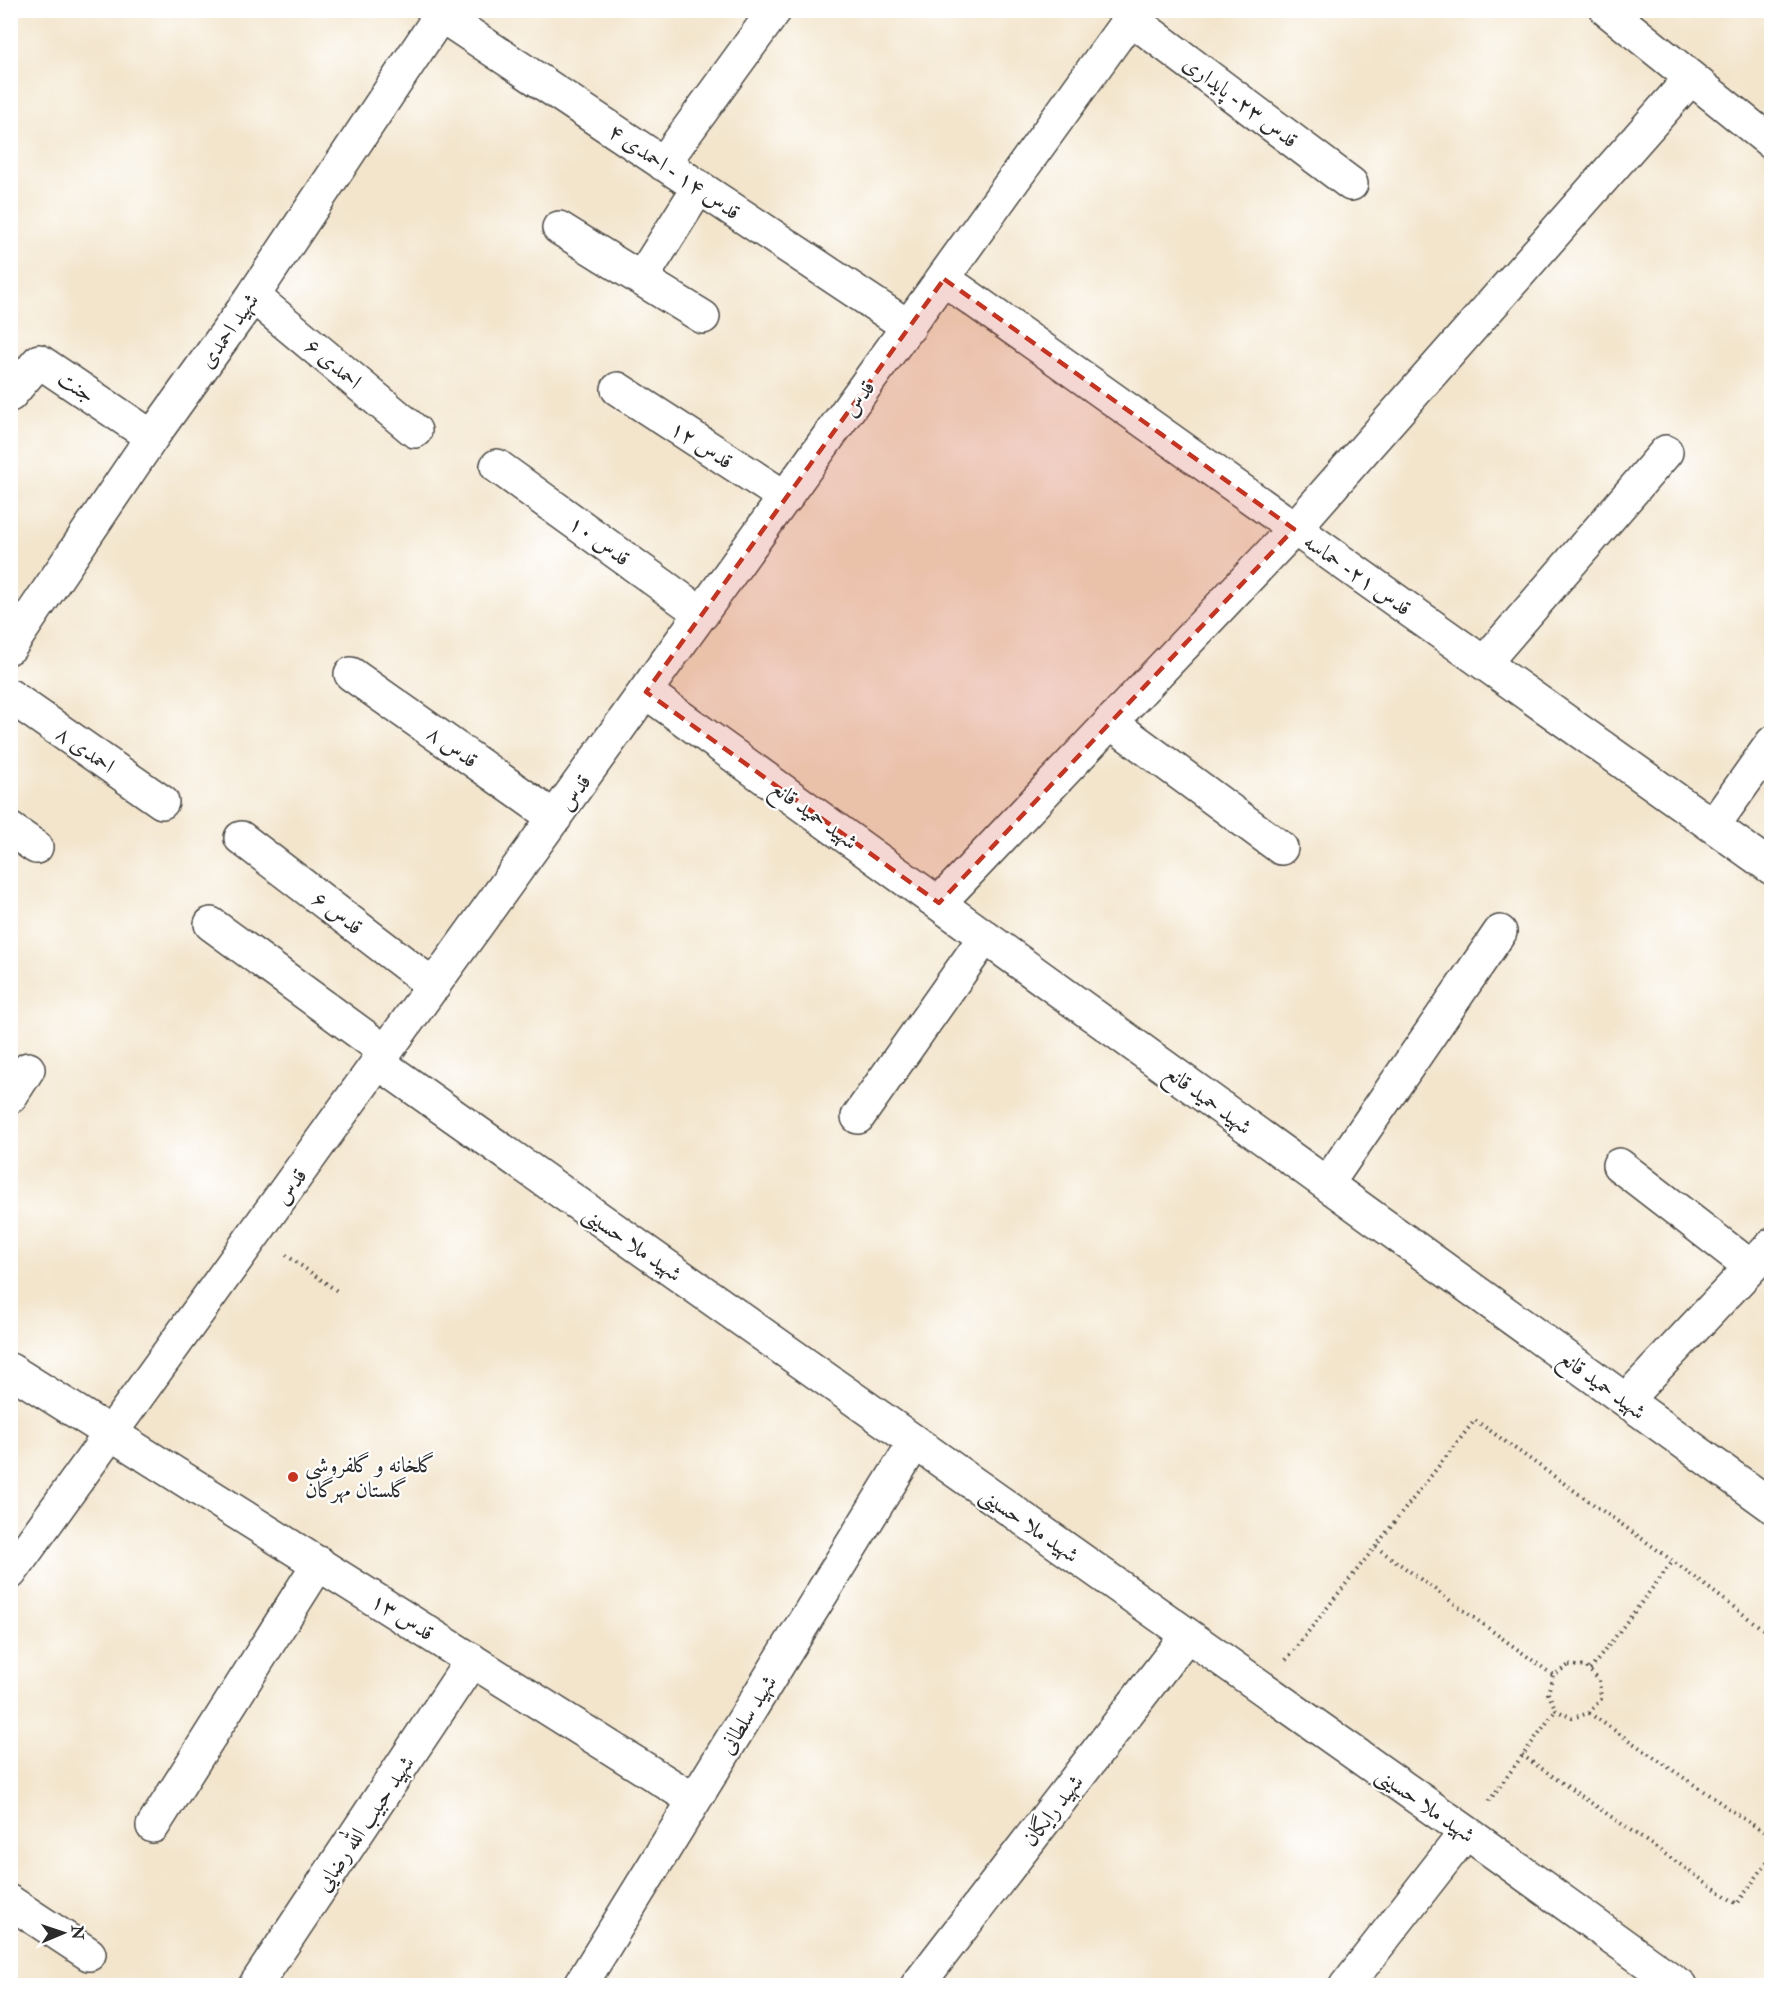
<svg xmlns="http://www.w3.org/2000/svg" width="1782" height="1996" viewBox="0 0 1782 1996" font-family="'IM FELL Double Pica',Amiri,serif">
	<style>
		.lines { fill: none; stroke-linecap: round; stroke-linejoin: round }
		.street-casing { stroke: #494743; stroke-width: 36 }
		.path { stroke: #494743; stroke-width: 4; stroke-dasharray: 1.5 4.5; stroke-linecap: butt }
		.street { stroke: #fff; stroke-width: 33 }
		.marked { fill: #c8321e; fill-opacity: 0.2; stroke: #c8321e; stroke-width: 4.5; stroke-dasharray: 12 8; stroke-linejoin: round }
		.poi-dot { fill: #c8321e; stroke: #fff; stroke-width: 2 }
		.labels { text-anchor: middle; stroke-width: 4.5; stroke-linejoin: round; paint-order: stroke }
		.street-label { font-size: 22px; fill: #2b2b2b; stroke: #fff }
		.poi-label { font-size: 22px; fill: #2b2b2b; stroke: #fff; text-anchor: start }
	</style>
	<rect width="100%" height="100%" fill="#fff"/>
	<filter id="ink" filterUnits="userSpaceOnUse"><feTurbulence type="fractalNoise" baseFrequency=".0167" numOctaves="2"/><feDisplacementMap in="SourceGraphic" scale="12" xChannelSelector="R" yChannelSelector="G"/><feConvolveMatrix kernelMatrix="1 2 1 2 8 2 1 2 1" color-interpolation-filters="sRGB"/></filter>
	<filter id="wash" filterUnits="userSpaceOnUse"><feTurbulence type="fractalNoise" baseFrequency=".008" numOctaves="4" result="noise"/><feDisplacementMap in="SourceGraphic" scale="24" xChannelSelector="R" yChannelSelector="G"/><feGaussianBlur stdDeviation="1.35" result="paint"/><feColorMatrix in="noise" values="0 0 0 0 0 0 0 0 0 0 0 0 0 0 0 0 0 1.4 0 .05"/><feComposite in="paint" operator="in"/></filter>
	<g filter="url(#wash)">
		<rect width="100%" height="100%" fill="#f3e5cc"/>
	</g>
	<g filter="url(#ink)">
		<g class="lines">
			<defs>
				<path id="street" d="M433 10 909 327
					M1607 10 1772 143
					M1130 18 1351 184
					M663 164 775 10
					M699 187 641 279 703 317
					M559 228 641 279
					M944 279 1772 868
					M253 296 415 431
					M618 389 786 498
					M10 395 39 361 152 437
					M497 466 702 614
					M10 647 152 437 253 296 444 10
					M1484 663 1666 452
					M351 674 555 818
					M646 692 1772 1506
					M10 696 162 802
					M1110 722 1281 848
					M1713 826 1772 743
					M10 829 36 847
					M241 838 434 986
					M939 903 1294 529 1691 78
					M211 924 386 1052
					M379 1063 1466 1832 1680 1986
					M10 1097 28 1069
					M858 1117 985 937
					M1619 1165 1751 1267
					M1327 1184 1500 932
					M10 1370 694 1800
					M1626 1400 1772 1245
					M10 1573 1136 10
					M153 1826 319 1563
					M10 1902 89 1954
					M255 1986 472 1660
					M580 1986 915 1442
					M917 1986 1187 1635
					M1346 1986 1466 1832"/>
			</defs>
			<use href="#street" class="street-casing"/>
			<path class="path" d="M286 1255 337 1291
				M1376 1547 1553 1675
				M1286 1660 1475 1420 1673 1561 1772 1636
				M1569 1665 1586 1667 1599 1680 1601 1699 1589 1713 1572 1718 1556 1710 1548 1693 1553 1675Z
				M1590 1670 1673 1561
				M1589 1713 1772 1838
				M1522 1755 1737 1904 1772 1855
				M1489 1801 1556 1710"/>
			<use href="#street" class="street"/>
		</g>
	</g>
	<path class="marked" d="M944 279 1294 529 939 903 646 692Z"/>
	<circle class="poi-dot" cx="293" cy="1477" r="6"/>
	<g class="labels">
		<g class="street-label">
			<text transform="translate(1241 101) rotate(37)" y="8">قدس ۲۳- پایداری</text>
			<text transform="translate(675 171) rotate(34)" y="8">قدس ۱۴ - احمدی ۴</text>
			<text transform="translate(228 330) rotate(-55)" y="8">شهید احمدی</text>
			<text transform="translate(334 363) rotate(40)" y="8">احمدی ۶</text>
			<text transform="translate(77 386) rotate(34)" y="8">جنت</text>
			<text transform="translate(858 398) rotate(-54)" y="8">قدس</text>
			<text transform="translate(702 444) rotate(33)" y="8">قدس ۱۲</text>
			<text transform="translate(600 540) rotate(36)" y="8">قدس ۱۰</text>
			<text transform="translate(1358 574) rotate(35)" y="8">قدس ۲۱- حماسه</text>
			<text transform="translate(453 746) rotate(35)" y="8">قدس ۸</text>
			<text transform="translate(86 749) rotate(35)" y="8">احمدی ۸</text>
			<text transform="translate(574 792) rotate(-54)" y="8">قدس</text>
			<text transform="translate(815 814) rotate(36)" y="8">شهید حمید قانع</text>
			<text transform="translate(338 912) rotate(37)" y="8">قدس ۶</text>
			<text transform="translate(1209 1099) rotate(36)" y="8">شهید حمید قانع</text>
			<text transform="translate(290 1186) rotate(-54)" y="8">قدس</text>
			<text transform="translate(633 1243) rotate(35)" y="8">شهید ملا حسینی</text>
			<text transform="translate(1603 1384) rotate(36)" y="8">شهید حمید قانع</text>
			<text transform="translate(1030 1524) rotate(35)" y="8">شهید ملا حسینی</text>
			<text transform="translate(403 1616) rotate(32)" y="8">قدس ۱۳</text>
			<text transform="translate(747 1714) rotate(-58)" y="8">شهید سلطانی</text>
			<text transform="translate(1426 1804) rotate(35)" y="8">شهید ملا حسینی</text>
			<text transform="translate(1052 1810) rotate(-52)" y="8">شهید رایگان</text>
			<text transform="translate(364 1823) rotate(-56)" y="8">شهید حبیب الله رضایی</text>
		</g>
		<g class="poi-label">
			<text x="305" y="1472">گلخانه و گلفروشی<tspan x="305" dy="25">گلستان مهرگان</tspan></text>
		</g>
	</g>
	<rect width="1782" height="1996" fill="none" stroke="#fff" stroke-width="36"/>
	<g transform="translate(63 1933) rotate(88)" stroke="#ffffff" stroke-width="4.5" paint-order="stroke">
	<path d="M0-4.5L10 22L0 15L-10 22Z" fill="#2b2b2b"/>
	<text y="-9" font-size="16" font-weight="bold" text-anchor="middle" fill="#2b2b2b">N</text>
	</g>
</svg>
